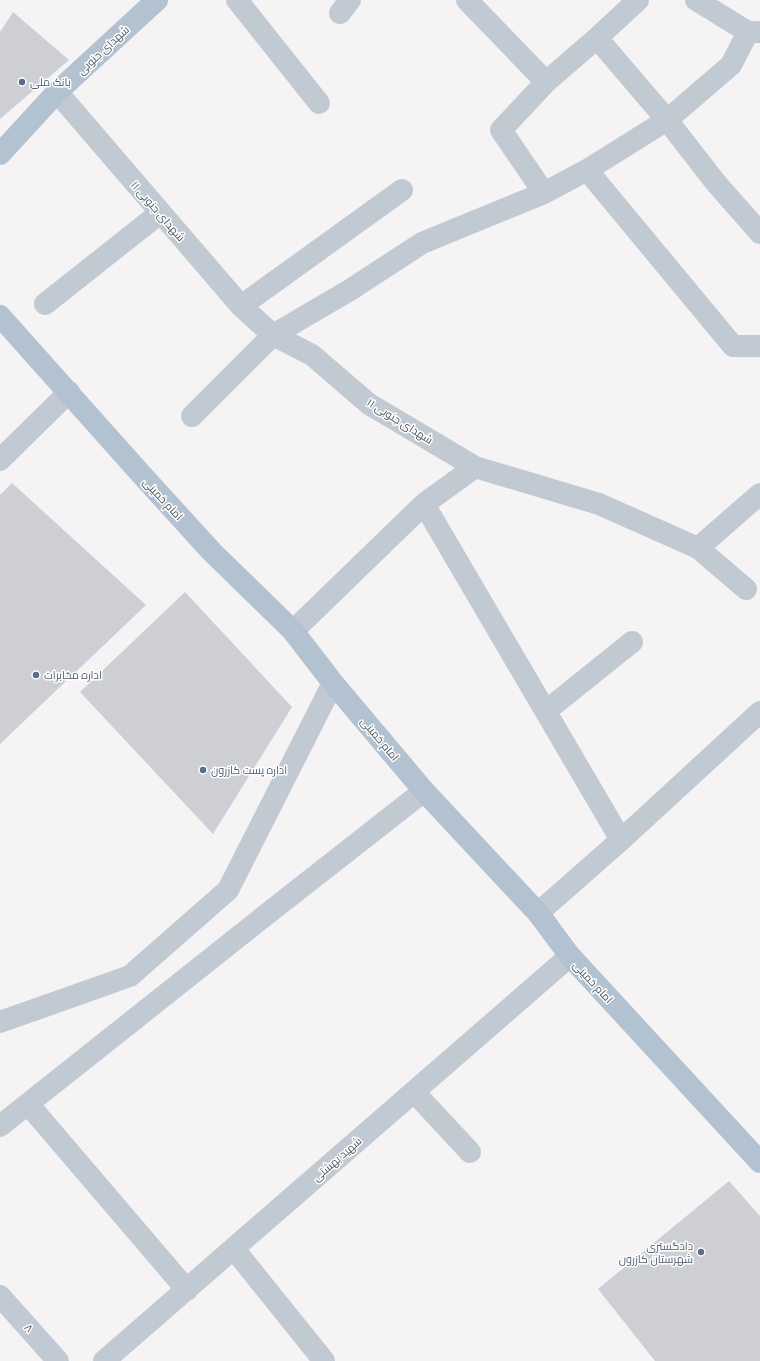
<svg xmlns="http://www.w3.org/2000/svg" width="760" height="1361" viewBox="0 0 760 1361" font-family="Cabin,Cairo,sans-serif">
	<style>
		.building { fill: #cdcfd5 }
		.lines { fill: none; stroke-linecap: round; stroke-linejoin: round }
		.minor { stroke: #c1cad2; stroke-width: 22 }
		.major { stroke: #b3c2d1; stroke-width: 22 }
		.service-dot { fill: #5c6f8a; stroke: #fff; stroke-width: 1.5 }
		.labels { text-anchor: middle; stroke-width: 3; stroke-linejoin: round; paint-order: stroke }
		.street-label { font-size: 11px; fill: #4a5661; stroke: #fff }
		.service-label { font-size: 11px; fill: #4e5e75; stroke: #fff; text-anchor: start }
	</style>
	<rect width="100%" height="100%" fill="#f5f3f3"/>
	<path class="building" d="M13 12 69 60 0 119V32Z
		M12 483 146 605 0 744V495Z
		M185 592 292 707 213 834 80 692Z
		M729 1181 760 1216V1361H655L598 1289Z"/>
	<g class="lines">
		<path class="minor" d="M237 0 319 103
			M467 0 546 82
			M696 0 748 32H760
			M340 13 350 0
			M597 38 667 120 716 183 760 233
			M57 92 241 306 273 335 312 355 369 404 475 467 599 504 698 548 760 494
			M587 170 667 120 731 65 748 32
			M544 193 587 170 733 346H760
			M45 304 160 213
			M241 306 402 190
			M192 416 273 335 350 290 422 243 544 193 501 130 546 82 597 38 638 0
			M0 460 69 392
			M424 504 621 840
			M698 548 746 589
			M293 631 424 504 475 467
			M546 711 632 642
			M538 913 621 840 760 712
			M0 1022 130 976 228 890 333 683
			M414 1092 470 1152
			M28 1104 187 1290
			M0 1126 257 922 424 791
			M234 1249 324 1361
			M0 1296 58 1361
			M104 1361 570 956"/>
		<path class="major" d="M0 154 57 92 157 0
			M0 316 141 474 212 552 293 631 333 683 424 791 538 913 570 956 760 1162"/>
	</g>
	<g class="service-dot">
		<circle cx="22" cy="82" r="4"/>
		<circle cx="36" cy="675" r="4"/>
		<circle cx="203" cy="770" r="4"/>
		<circle cx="701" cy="1252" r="4"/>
	</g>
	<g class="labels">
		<g class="street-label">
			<text transform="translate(103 50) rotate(-43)" y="4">شهدای جنوبی</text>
			<text transform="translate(158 211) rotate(49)" y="4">۱۱ شهدای جنوبی</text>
			<text transform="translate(400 421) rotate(32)" y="4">۱۱ شهدای جنوبی</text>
			<text transform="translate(163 499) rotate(47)" y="4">امام خمینی</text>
			<text transform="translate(380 739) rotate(50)" y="4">امام خمینی</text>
			<text transform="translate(593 982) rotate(47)" y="4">امام خمینی</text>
			<text transform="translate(337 1159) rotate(-41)" y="4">شهید بهشتی</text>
			<text transform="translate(29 1328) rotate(48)" y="4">۸</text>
		</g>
		<g class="service-label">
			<text x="30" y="86">بانک ملی</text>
			<text x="44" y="679">اداره مخابرات</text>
			<text x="211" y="774">اداره پست کازرون</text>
			<text x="693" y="1250" text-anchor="end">دادگستری<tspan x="693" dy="13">شهرستان کازرون</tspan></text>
		</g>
	</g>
</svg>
